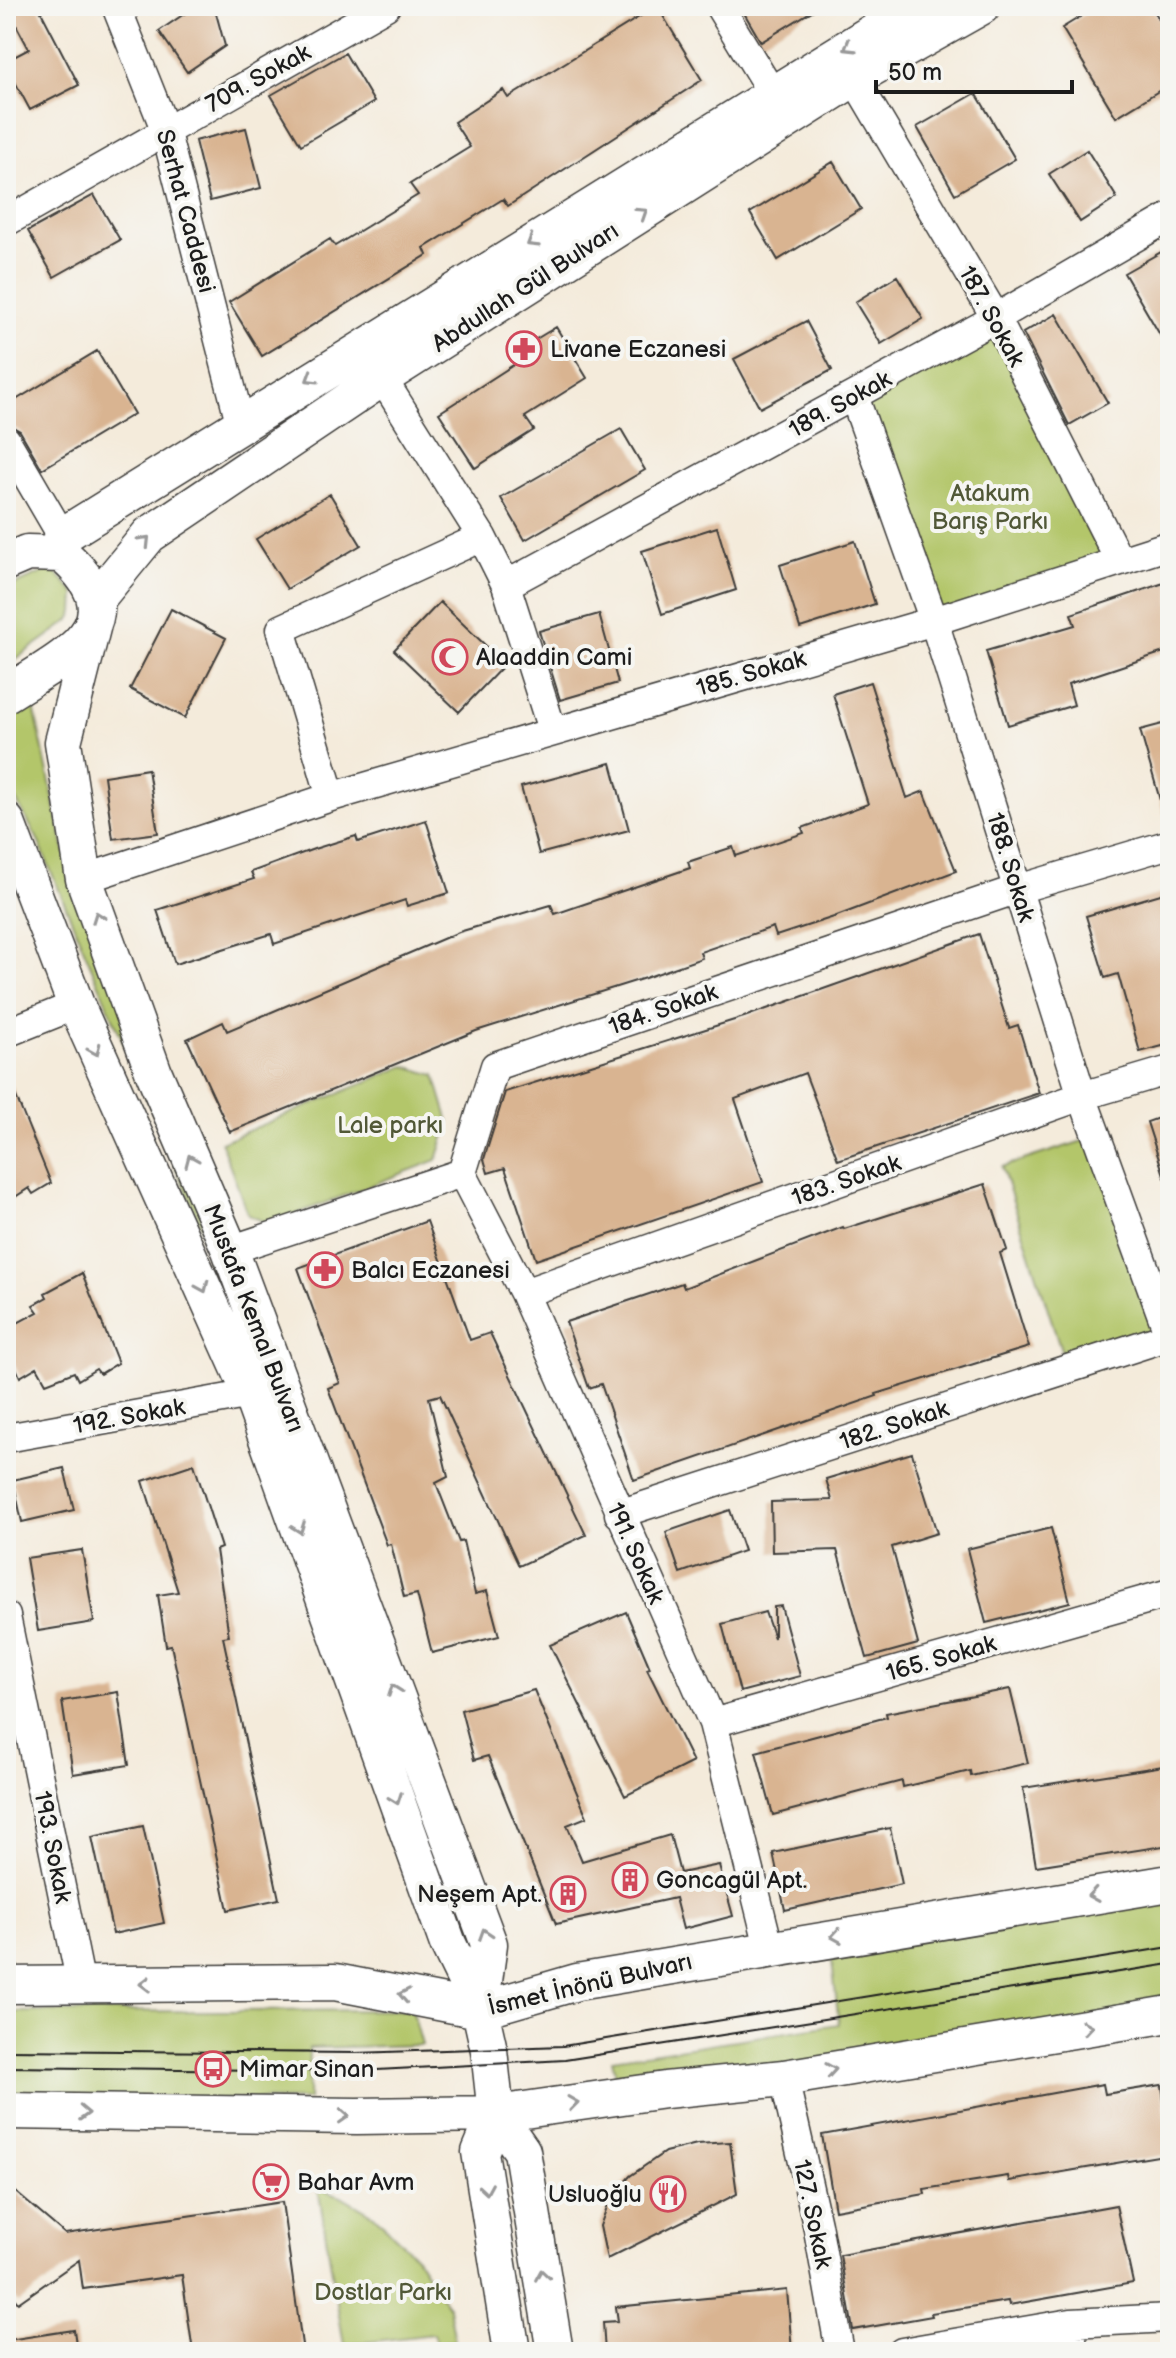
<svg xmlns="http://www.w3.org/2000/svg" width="1176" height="2358" viewBox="0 0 1176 2358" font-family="'Balsamiq Sans',sans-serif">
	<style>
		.green { fill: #b3c66a; stroke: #687143; stroke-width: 2 }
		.building { fill: #d9b491 }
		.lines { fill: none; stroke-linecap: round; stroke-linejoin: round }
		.minor-casing { stroke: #3c3b39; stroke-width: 31 }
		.major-casing { stroke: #3c3b39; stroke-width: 39 }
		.minor { stroke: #fff; stroke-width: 28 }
		.major { stroke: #fff; stroke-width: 36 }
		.tram { stroke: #1c1c1c; stroke-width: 2 }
		.oneway { stroke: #999 }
		.labels { text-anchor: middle; stroke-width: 8; stroke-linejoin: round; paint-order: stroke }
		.street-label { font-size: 24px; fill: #1c1c1c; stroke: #f6f6f2 }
		.poi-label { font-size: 24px; fill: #1c1c1c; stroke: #f6f6f2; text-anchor: start }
		.park-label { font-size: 24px; fill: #515837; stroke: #f6f6f2 }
	</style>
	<rect width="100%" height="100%" fill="#f6f6f2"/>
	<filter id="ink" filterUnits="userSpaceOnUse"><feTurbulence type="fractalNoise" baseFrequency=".0125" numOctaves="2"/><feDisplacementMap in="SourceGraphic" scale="16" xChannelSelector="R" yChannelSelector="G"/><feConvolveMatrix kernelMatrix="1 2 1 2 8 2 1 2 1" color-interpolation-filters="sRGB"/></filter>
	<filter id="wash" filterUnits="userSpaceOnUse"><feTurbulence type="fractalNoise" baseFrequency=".006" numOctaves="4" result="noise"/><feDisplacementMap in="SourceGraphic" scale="32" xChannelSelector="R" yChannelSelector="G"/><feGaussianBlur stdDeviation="1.8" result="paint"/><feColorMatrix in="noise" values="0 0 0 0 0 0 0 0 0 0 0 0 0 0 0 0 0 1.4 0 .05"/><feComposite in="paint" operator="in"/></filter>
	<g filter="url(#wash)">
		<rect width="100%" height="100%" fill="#f4ebdb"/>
		<path class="green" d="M996 318 1119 560 934 621 854 396Z
			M46 571 56 573 75 593 74 613 69 621 6 666V589Z
			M31 693 64 849 479 1944H468C351 1566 190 1202 37 838L6 782V704Z
			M405 1066 435 1075 449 1122 437 1160 270 1224 248 1215 221 1142Z
			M1092 1138 1154 1330 1064 1359 1002 1167Z
			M1170 1900V2015L618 2092 612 2059 839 2024 831 1952Z
			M412 2010 422 2045 309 2048 308 2100 6 2097V2012Z
			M318 2188 341 2196 374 2215 416 2257 449 2308 455 2341 436 2343 433 2334 344 2345Z"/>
		<g id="blocks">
			<path class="building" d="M6 6H38L79 85 30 110 6 65V61L29 49Z
				M196 6H214L225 46 187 72 159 31Z
				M657 6 702 80 508 206 503 199 424 248 427 255 262 356 229 302 330 239 335 246 418 195 410 184 470 147 454 122 503 90 508 98Z
				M740 6H820L761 42Z
				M1098 6H1151L1170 37V84L1116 117 1062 28Z
				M345 53 374 102 301 145 271 95Z
				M976 93 1015 159 955 194 917 127Z
				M246 128 261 188 210 201 195 141Z
				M1087 150 1117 198 1080 222 1049 174Z
				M833 162 861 209 778 260 750 213Z
				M94 195 120 240 54 277 28 231Z
				M1170 247V352L1124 273Z
				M897 276 923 319 881 344 855 302Z
				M1056 314 1108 403 1069 425 1023 333Z
				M806 321 832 370 760 408 734 359Z
				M556 327 587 378 525 417 534 430 475 468 439 413 518 362 513 353Z
				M97 351 134 414 42 469 20 431 6 423V406Z
				M621 429 645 470 525 540 501 498Z
				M330 494 361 545 287 589 256 539Z
				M717 527 736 590 662 614 642 551Z
				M855 541 875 604 800 628 780 565Z
				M1170 581V650L1068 684 1074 705 1008 725 986 651 1075 625 1071 614Z
				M440 602 505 664 459 712 394 650Z
				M171 609 226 638 185 718 130 689Z
				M599 614 618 683 560 700 539 631Z
				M870 682 907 798 924 791 956 871 834 917 776 936 773 927 700 952 702 958 645 978 476 1031 230 1132 187 1039 223 1022 227 1031 459 932 551 905 555 914 690 868 688 862 733 847 736 856 804 833 802 828 868 804 833 694Z
				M1170 722V813L1164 814 1140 730Z
				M611 763 629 830 539 854 521 787Z
				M148 769 158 833 113 839 104 776Z
				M426 820 449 893 407 906 405 900 274 944 271 934 175 964 157 910 254 879 251 872 314 849 356 836 358 842Z
				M1164 893 1170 913V1044L1140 1052 1118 974 1105 978 1086 916Z
				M979 934 1009 1028 1018 1025 1039 1093 838 1160 805 1073 735 1099 763 1182 536 1260 505 1168 488 1173 484 1159 505 1092 744 1017Z
				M7 1074 51 1183 33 1194 29 1188 6 1203Z
				M1170 1114V1178H1165L1147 1122Z
				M985 1184 1007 1250 1000 1253 1029 1347 876 1394 877 1396 634 1480 601 1384 589 1388 566 1322 682 1283 684 1288 843 1227 844 1229Z
				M427 1221 470 1340 490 1333 586 1535 519 1566 440 1395 429 1398 448 1477 436 1483 459 1542 463 1541 475 1594 487 1591 499 1636 432 1653 417 1594 404 1597 391 1544 387 1545 328 1388 340 1383 298 1268Z
				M82 1273 118 1363 100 1374 96 1369 78 1380 74 1372 46 1383 37 1367 20 1377 6 1346V1329L38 1312 33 1305 47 1297 45 1293Z
				M912 1453 937 1533 892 1547 918 1644 867 1658 837 1550 772 1552 771 1502 832 1500 826 1479Z
				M194 1464 221 1548 216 1550 229 1636 223 1637 279 1899 228 1910 171 1645 166 1646 158 1595 178 1592 143 1481Z
				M64 1468 74 1510 22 1522 13 1480Z
				M730 1510 744 1551 680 1573 666 1532Z
				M1051 1528 1070 1602 986 1623 967 1549Z
				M82 1550 94 1622 38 1631 26 1558Z
				M781 1606 800 1676 740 1692 722 1624 765 1612 774 1638V1607Z
				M626 1612 650 1668 647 1669 693 1762 625 1796 550 1645Z
				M1010 1689 1028 1763 971 1776 970 1771 903 1787 902 1781 773 1815 756 1752 887 1717 886 1713Z
				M534 1690 587 1817 567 1825 582 1861 670 1835 680 1873 719 1865 733 1916 683 1929 675 1898 556 1924 488 1756 474 1760 461 1710Z
				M118 1692 129 1765 73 1774 62 1701Z
				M1170 1765V1845L1036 1866 1023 1788Z
				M143 1826 164 1923 113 1934 92 1837Z
				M890 1828 902 1884 785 1910 773 1853Z
				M1103 2084 1105 2094 1162 2085 1170 2154 1009 2181 1008 2176 924 2189 925 2194 835 2210 822 2135Z
				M730 2142 737 2194 607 2259 600 2226 610 2199 630 2176 665 2152 697 2144Z
				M6 2184 65 2234 282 2202 303 2352H193L182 2275 83 2289 79 2260 18 2303 6 2289Z
				M1116 2205 1133 2283 1009 2305 1008 2301 931 2313 932 2316 853 2330 840 2255Z
				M787 2290 792 2352H605L603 2322 618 2321 616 2307Z
				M74 2330 77 2352H8V2340Z"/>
		</g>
	</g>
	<g filter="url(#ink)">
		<use href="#blocks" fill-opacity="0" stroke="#3c3b39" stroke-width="2"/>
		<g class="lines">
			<defs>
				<path id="minor" d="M116 6 165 129 240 422
					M719 6 772 93
					M854 78 996 318 1119 560
					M6 222 386 6
					M382 378 482 537 506 585 552 730
					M854 396 934 621 1082 1096 1170 1338
					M6 440 62 536
					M506 585 996 318 1170 217
					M331 797 934 621 1170 545
					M84 879 331 797 281 629 482 537
					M6 1033 76 1005
					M462 1173 524 1293 713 1723 769 1947
					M230 1250 462 1173 495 1066 1018 889 1170 844
					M524 1293 1082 1096 1170 1070
					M6 1438 251 1394
					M619 1514 1170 1336
					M6 1616 81 1985
					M713 1723 1170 1593
					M784 2078 817 2224 840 2352
					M1071 2323 1073 2352
					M902 2352 1071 2323 1170 2318"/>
				<path id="major" d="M62 554V536L915 6
					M6 562 27 553 62 554C142 624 63 657 6 694
					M95 601 149 535 382 378 854 78 982 6
					M94 620 63 742 84 879 154 1073 230 1250 489 1944 480 2010
					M6 821 76 1005 251 1394 448 1944 480 2010 489 2050 496 2114 480 2152 512 2352
					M6 1985 335 1982 480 2010 577 1982 1170 1883
					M6 2111 357 2116 496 2114 665 2090 784 2078 1170 2014
					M496 2114 522 2151 555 2352"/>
			</defs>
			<use href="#minor" class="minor-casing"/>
			<use href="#major" class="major-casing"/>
			<use href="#minor" class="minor"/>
			<use href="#major" class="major"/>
			<path class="tram" d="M6 2050 356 2053 563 2046 1170 1947
				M6 2067 358 2071 565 2060 1170 1964"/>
		</g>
		<defs><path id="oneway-chevron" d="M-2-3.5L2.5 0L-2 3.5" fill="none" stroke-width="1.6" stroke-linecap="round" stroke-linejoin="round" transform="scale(2)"/></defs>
		<g class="oneway">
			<use href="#oneway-chevron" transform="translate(849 47) rotate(149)"/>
			<use href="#oneway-chevron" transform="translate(642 213) rotate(-33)"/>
			<use href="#oneway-chevron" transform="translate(532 242) rotate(148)"/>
			<use href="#oneway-chevron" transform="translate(311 378) rotate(148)"/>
			<use href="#oneway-chevron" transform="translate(145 541) rotate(-46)"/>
			<use href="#oneway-chevron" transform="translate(98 917) rotate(-110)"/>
			<use href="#oneway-chevron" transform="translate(95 1050) rotate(66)"/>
			<use href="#oneway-chevron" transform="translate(191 1160) rotate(-113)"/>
			<use href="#oneway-chevron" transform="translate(203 1287) rotate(66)"/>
			<use href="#oneway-chevron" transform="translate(299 1528) rotate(70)"/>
			<use href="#oneway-chevron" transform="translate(394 1690) rotate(-110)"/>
			<use href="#oneway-chevron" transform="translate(396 1799) rotate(70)"/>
			<use href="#oneway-chevron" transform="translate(1093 1895) rotate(171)"/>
			<use href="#oneway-chevron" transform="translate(485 1934) rotate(-108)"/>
			<use href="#oneway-chevron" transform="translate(836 1936) rotate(171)"/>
			<use href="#oneway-chevron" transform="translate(145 1984) rotate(179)"/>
			<use href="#oneway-chevron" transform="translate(404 1995) rotate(-169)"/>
			<use href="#oneway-chevron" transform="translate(1087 2027) rotate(-9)"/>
			<use href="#oneway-chevron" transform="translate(831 2070) rotate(-9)"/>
			<use href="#oneway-chevron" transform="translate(573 2103) rotate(-8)"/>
			<use href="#oneway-chevron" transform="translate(84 2113) rotate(2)"/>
			<use href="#oneway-chevron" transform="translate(344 2116) rotate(3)"/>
			<use href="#oneway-chevron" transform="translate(486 2189) rotate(81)"/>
			<use href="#oneway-chevron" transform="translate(542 2275) rotate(-99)"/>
		</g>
	</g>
	<defs>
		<symbol id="pharmacy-ring" viewBox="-11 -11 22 22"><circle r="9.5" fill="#f6f6f2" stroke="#d1495b" stroke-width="1.5"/><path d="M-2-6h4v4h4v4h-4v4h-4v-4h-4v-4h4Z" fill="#d1495b"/></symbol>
		<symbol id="mosque-ring" viewBox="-11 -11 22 22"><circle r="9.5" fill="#f6f6f2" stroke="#d1495b" stroke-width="1.5"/><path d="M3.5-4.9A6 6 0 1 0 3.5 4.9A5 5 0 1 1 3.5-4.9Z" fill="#d1495b"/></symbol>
		<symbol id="building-ring" viewBox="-11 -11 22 22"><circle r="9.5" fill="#f6f6f2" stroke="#d1495b" stroke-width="1.5"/><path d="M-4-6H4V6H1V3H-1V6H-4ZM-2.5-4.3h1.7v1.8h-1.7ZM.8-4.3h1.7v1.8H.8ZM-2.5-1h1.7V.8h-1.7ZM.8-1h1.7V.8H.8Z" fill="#d1495b"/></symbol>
		<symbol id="bus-ring" viewBox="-11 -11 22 22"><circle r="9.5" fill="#f6f6f2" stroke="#d1495b" stroke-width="1.5"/><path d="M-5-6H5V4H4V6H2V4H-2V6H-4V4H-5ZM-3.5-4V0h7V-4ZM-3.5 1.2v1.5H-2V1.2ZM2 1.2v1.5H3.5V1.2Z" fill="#d1495b"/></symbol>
		<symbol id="supermarket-ring" viewBox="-11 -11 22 22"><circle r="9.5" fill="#f6f6f2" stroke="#d1495b" stroke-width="1.5"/><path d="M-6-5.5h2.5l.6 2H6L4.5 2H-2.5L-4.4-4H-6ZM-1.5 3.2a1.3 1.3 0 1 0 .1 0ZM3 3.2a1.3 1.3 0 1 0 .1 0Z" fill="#d1495b"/></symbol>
		<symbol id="restaurant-ring" viewBox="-11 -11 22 22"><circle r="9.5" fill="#f6f6f2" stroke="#d1495b" stroke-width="1.5"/><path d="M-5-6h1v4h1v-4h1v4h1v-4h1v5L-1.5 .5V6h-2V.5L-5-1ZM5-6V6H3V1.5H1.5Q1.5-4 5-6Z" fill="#d1495b"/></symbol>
	</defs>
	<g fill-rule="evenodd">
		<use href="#pharmacy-ring" x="504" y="329" width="40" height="40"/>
		<use href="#mosque-ring" x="430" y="637" width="40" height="40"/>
		<use href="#pharmacy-ring" x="305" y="1250" width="40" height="40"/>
		<use href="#building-ring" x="610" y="1860" width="40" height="40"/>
		<use href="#building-ring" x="548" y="1874" width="40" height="40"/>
		<use href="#bus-ring" x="193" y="2049" width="40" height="40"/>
		<use href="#supermarket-ring" x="251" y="2162" width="40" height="40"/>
		<use href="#restaurant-ring" x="648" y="2174" width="40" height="40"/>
	</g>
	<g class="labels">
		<g class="street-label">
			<text transform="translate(258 78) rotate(-29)" y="8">709. Sokak</text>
			<text transform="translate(186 211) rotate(75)" y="8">Serhat Caddesi</text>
			<text transform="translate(525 287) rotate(-33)" y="8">Abdullah Gül Bulvarı</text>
			<text transform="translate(992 316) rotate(61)" y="8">187. Sokak</text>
			<text transform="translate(840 404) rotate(-29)" y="8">189. Sokak</text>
			<text transform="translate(751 673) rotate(-16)" y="8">185. Sokak</text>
			<text transform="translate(1011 867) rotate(73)" y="8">188. Sokak</text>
			<text transform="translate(663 1009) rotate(-19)" y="8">184. Sokak</text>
			<text transform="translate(846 1180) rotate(-19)" y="8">183. Sokak</text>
			<text transform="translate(254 1318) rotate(69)" y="8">Mustafa Kemal Bulvarı</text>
			<text transform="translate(129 1416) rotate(-10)" y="8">192. Sokak</text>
			<text transform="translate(894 1425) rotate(-18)" y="8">182. Sokak</text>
			<text transform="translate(636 1553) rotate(66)" y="8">191. Sokak</text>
			<text transform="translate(941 1658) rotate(-16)" y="8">165. Sokak</text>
			<text transform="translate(53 1847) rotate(79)" y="8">193. Sokak</text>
			<text transform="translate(590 1984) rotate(-13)" y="8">İsmet İnönü Bulvarı</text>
			<text transform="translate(813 2214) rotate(78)" y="8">127. Sokak</text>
		</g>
		<g class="poi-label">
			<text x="550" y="357">Livane Eczanesi</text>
			<text x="476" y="665">Alaaddin Cami</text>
			<text x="351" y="1278">Balcı Eczanesi</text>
			<text x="656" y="1888">Goncagül Apt.</text>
			<text x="542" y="1902" text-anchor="end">Neşem Apt.</text>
			<text x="239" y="2077">Mimar Sinan</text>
			<text x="297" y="2190">Bahar Avm</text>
			<text x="642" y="2202" text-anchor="end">Usluoğlu</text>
		</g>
		<g class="park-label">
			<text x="990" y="501">Atakum<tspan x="990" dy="28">Barış Parkı</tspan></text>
			<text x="390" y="1133">Lale parkı</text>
			<text x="383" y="2300">Dostlar Parkı</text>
		</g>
	</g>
	<rect width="1176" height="2358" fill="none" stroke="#f6f6f2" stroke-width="32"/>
	<path d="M876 80v12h196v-12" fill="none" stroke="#1c1c1c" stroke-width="4"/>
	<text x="888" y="80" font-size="24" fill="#1c1c1c" stroke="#f6f6f2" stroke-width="6" paint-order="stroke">50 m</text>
</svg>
